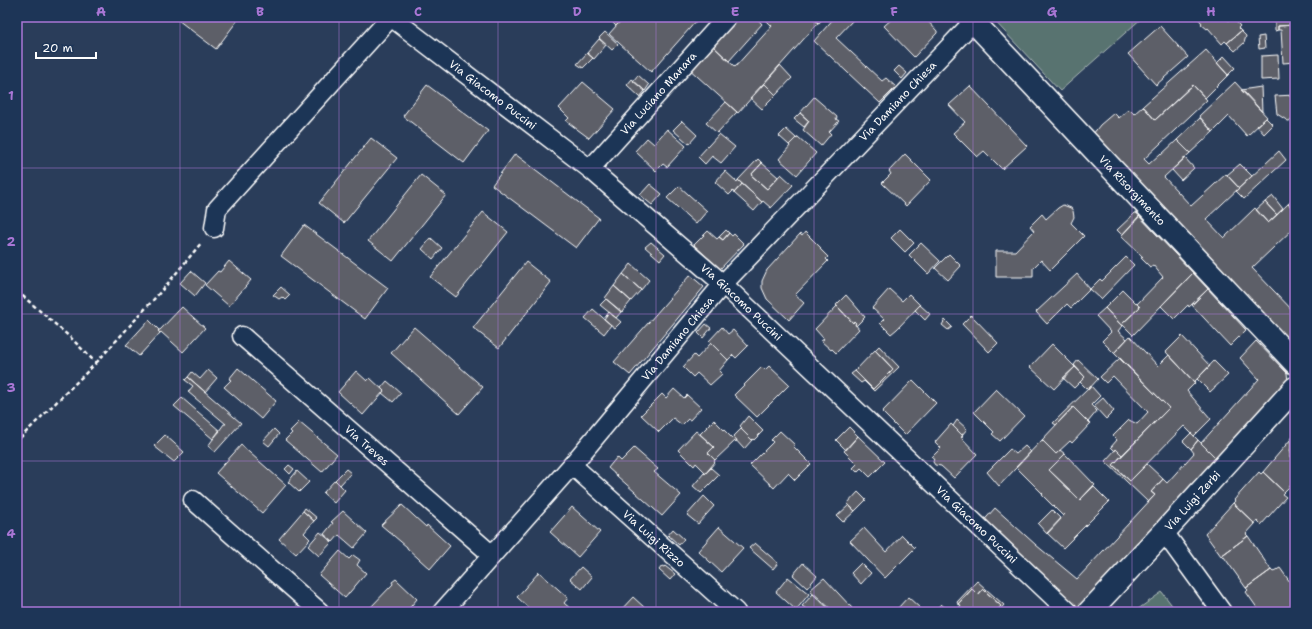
<svg xmlns="http://www.w3.org/2000/svg" width="1312" height="629" viewBox="0 0 1312 629" font-family="'Shantell Sans',sans-serif">
	<style>
		.green { fill: #587370; stroke: #acb9b8 }
		.building { fill: #5d5e67; stroke: #fff }
		.lines { fill: none; stroke-linecap: round; stroke-linejoin: round }
		.minor-casing { stroke: #fff; stroke-width: 21 }
		.tertiary-casing { stroke: #fff; stroke-width: 25 }
		.path { stroke: #fff; stroke-width: 2.5; stroke-dasharray: 4 3; stroke-linecap: butt }
		.minor { stroke: #1d3557; stroke-width: 18 }
		.tertiary { stroke: #1d3557; stroke-width: 22 }
		.grid { fill: none; stroke: #a976d5; stroke-width: 1; stroke-opacity: 0.55 }
		.labels { text-anchor: middle; stroke-width: 3.5; stroke-linejoin: round; paint-order: stroke }
		.street-label { font-size: 11px; fill: #fff; stroke: #1d3557 }
		.neatline { fill: none; stroke: #a976d5; stroke-width: 1.5 }
		.grid-label { font-size: 13px; text-anchor: middle; font-weight: bold; fill: #a976d5 }
	</style>
	<rect width="100%" height="100%" fill="#2a3d5a"/>
	<filter id="ink" filterUnits="userSpaceOnUse"><feTurbulence type="fractalNoise" baseFrequency=".025" numOctaves="2"/><feDisplacementMap in="SourceGraphic" scale="8" xChannelSelector="R" yChannelSelector="G"/><feConvolveMatrix kernelMatrix="1 2 1 2 8 2 1 2 1" color-interpolation-filters="sRGB"/></filter>
	<g filter="url(#ink)">
		<path class="green" d="M991 17H1143L1060 91Z
			M1162 592 1177 612H1134Z"/>
		<path class="building" d="M174 17H240L216 49Z
			M618 17H624L616 26 613 23Z
			M624 17H696L698 19 651 72 609 34Z
			M736 17H756L762 24 729 61 712 45Z
			M763 17H811L818 23 738 113 687 67 709 42 735 67 772 26Z
			M811 17H824L819 23Z
			M835 17H849L853 20 836 38 882 81 886 78 896 87 880 103 814 41Z
			M894 17H924L937 31V33L914 57 884 26Z
			M1197 17H1226L1229 21 1232 17 1240 26 1238 28 1241 31 1227 43 1225 41 1222 44 1208 28 1207 29 1201 24 1202 23Z
			M1295 18V25L1278 26V30L1275 31V20Z
			M1295 25V62L1283 63 1281 30H1278V26Z
			M1160 26 1188 57 1156 85 1128 54Z
			M1241 31 1246 36 1244 43 1235 51 1227 43Z
			M605 32 618 44 612 50 599 38Z
			M1264 36 1265 48 1259 49 1258 37Z
			M599 39 606 45 594 59 587 53Z
			M1206 50 1228 75 1205 98 1193 85 1190 88H1189L1155 120 1143 106Z
			M587 53 593 58 583 68 577 64Z
			M1278 55 1279 79 1261 80V56Z
			M1224 56 1235 68 1228 75 1217 63Z
			M780 65 792 78 776 95 764 83Z
			M899 66 907 73 902 79 894 71Z
			M638 75 649 85 645 91 633 81Z
			M632 79 645 91 640 97 627 85Z
			M583 82 615 109 589 138 566 121 569 118 559 108Z
			M1235 82 1267 117 1247 136 1229 116 1213 132 1199 116Z
			M764 83 776 95 762 109 750 98Z
			M427 85 488 131 464 163 403 116Z
			M1193 85 1207 100 1144 159 1149 164 1160 154 1161 155 1177 140 1190 153 1164 177 1191 206 1226 174 1239 188 1206 219 1224 238 1255 208 1268 223 1288 204 1295 210V227L1252 268 1295 313V347L1093 134 1100 125 1114 113 1119 118 1129 109 1134 114 1143 106 1155 120Z
			M970 86 1027 146 1002 169 984 151 977 157 953 133 965 122 949 105Z
			M1261 87 1262 112 1241 90Z
			M1295 95V120L1288 121 1277 114 1275 96Z
			M814 97 837 117 836 119 839 121 829 132 831 134 821 146 803 130 809 121 800 113Z
			M726 102 737 112 717 133 706 123Z
			M800 113 809 121 804 127 794 119Z
			M1200 118 1213 132 1190 153 1177 140Z
			M1266 118 1273 125 1264 134 1257 126Z
			M682 121 697 135 689 144 673 130Z
			M667 129 686 146 667 167 663 164 656 171 635 151 647 138 654 144Z
			M786 129 796 138 789 145 779 136Z
			M719 134 735 147 721 163 712 156 705 164 698 157Z
			M798 137 816 153 797 175 779 159 790 146 789 145 796 138 797 139Z
			M371 138 397 158 344 223 319 203Z
			M1279 151 1286 160 1244 199 1236 191Z
			M515 154 599 218 576 248 492 185Z
			M905 154 931 180 906 206 882 183 891 174 889 171Z
			M1185 158 1194 168 1181 180 1172 170Z
			M758 159 762 163 751 175 767 189 781 174 793 185 771 208 763 201 762 202 738 180Z
			M762 163 778 177 767 189 751 175Z
			M1240 164 1252 176 1239 188 1227 175Z
			M725 171 737 182 738 180 742 184 734 193 733 191 729 195 715 182Z
			M421 175 446 195 393 261 368 241Z
			M650 184 662 194 652 205 640 195Z
			M742 184 762 202 754 211 734 193Z
			M679 186 707 211 696 224 667 198Z
			M1273 196 1283 209 1277 215 1265 202Z
			M1295 198V210L1288 204Z
			M1265 202 1277 215 1268 223 1256 210Z
			M1063 205 1071 208 1073 211 1074 217 1071 223 1084 236 1050 270 1041 260 1033 268V277H996V251H1015L1034 231 1030 226 1042 214 1046 219 1058 208Z
			M483 212 508 232 456 297 430 277Z
			M1135 213H1136L1140 216 1122 235 1117 230Z
			M1139 216 1193 273 1133 335 1122 324 1140 307 1137 304 1163 277 1153 265 1150 267 1141 258 1143 257 1121 236Z
			M304 225 388 288 365 319 281 256Z
			M900 229 914 243 905 252 891 238Z
			M726 230 729 233 723 240 719 237Z
			M708 231 717 239 719 237 723 240 729 233 732 236 734 234 744 244 720 269 694 245Z
			M805 232 821 248 820 249 828 257 826 259 828 261 795 295 804 303 789 320 767 299 762 288V281L767 270 800 234 802 236Z
			M431 238 442 248 433 259 422 249Z
			M651 242 665 254 660 260 645 247Z
			M921 243 940 261 928 274 909 255Z
			M949 254 961 266 948 280 935 268Z
			M1126 257 1134 265 1101 299 1090 289 1100 279 1102 281Z
			M229 261 251 280 229 306 205 285 218 271 220 272Z
			M526 262 551 282 499 348 473 328Z
			M631 264 649 280 641 290 623 274Z
			M191 271 205 283 195 296 180 283Z
			M1193 273 1208 289 1189 307 1188 305 1174 319 1161 306Z
			M623 274 641 290 631 301 614 286Z
			M1077 274 1090 289 1071 308 1067 304 1047 324 1036 312Z
			M690 275 704 287 630 375 614 362Z
			M614 286 631 301 622 312 605 298Z
			M281 287 290 295 285 300 282 297 279 299 273 295Z
			M889 289 902 301 909 294 920 305 897 329 891 334 880 323 884 319 872 308Z
			M1208 289 1246 330 1230 346 1192 305Z
			M1123 290 1140 307 1122 324V326L1105 308Z
			M846 295 865 317 856 326 855 324 856 323 854 321 853 323 836 305Z
			M606 299 621 312 616 318 600 305Z
			M920 305 930 314 925 320 915 310Z
			M837 306 853 323 854 321 856 323 855 324 859 329 836 353 832 349 831 350 821 341 824 339 815 329Z
			M182 307 205 328 183 352 161 332 160 333 158 331 159 330H160Z
			M1105 308 1122 326 1118 331 1127 339 1114 353 1102 341 1111 332 1096 316Z
			M593 309 611 325 604 334 585 318Z
			M609 312 621 322 615 328 604 319Z
			M971 315 998 343 989 352 962 324Z
			M149 320 159 330 158 331 160 333 139 356 126 345Z
			M945 320 952 327 948 330 942 325Z
			M706 324 711 328 703 338 698 333Z
			M414 327 483 387 459 414 391 353Z
			M722 327 728 334 733 330 748 346 736 358 733 355 728 360 709 341Z
			M1130 336 1158 366 1169 355 1195 383 1187 391 1211 419 1194 436 1184 426 1130 481 1113 465 1169 408 1114 353Z
			M1182 336 1210 366 1194 382 1166 352Z
			M1256 341 1287 373 1288 382 1217 459 1201 443 1259 379 1240 358Z
			M711 343 728 360 719 371 722 374 710 385 697 373 693 377 683 367 694 355 697 358Z
			M1052 344 1075 367 1054 389 1030 367Z
			M879 346 899 367 874 391 864 381 861 383 851 374 855 371 873 389 893 369 875 350Z
			M875 350 893 369 873 389 855 371Z
			M1120 358 1169 408 1122 455 1116 449 1115 451 1111 447 1117 440 1113 436 1129 420 1137 424 1148 412 1113 376 1106 383 1100 377Z
			M1078 360 1098 379 1088 390 1080 382 1085 377 1074 365Z
			M1214 361 1228 375 1210 392 1197 379Z
			M769 366 789 385 757 417 734 395 762 367 765 370Z
			M1075 367 1085 377 1074 388 1063 378Z
			M238 368 276 401 261 419 224 387 231 380 229 379Z
			M208 370 217 378 205 392 188 377 192 372 200 379Z
			M356 371 367 381 370 378 384 391 363 415 338 392Z
			M188 377 241 423 215 452 208 446 224 424H226L188 392 193 386 185 380Z
			M913 380 936 403 905 435 882 412Z
			M387 381 401 393 393 402 382 393 384 391 381 388Z
			M1091 386 1100 396 1091 405 1097 411 1088 422 1073 407 1056 425 1053 423Z
			M674 389 684 398 687 395 701 408 690 420 688 419 682 425 673 418 659 432 641 415 662 394 666 398Z
			M996 389 1024 416 1000 441 992 434 994 432 974 412Z
			M182 398 220 431 213 439 174 406Z
			M1103 398 1114 411 1106 419 1094 406Z
			M1073 407 1090 424 1072 443 1070 441 1056 454 1042 440Z
			M748 416 763 431 754 440 753 439 752 440 741 429 742 428 740 426Z
			M714 420 732 438 733 437 737 440 736 442 735 441 715 460 708 453 714 447 700 434Z
			M957 420 967 429 962 435 953 426Z
			M299 422 337 454 322 472 285 440 292 433 290 431Z
			M951 424 963 436 961 437 977 454 954 478 941 466 935 465 933 462 934 458 932 457 941 448 935 442Z
			M849 427 858 436 846 450 836 440Z
			M274 429 279 434 269 446 263 441Z
			M741 429 752 440 744 449 733 437Z
			M696 431 714 447 708 453 715 460 714 461 715 462 705 474 704 473 705 472 696 463 694 466 678 450Z
			M780 431 795 445 793 446 811 464 795 480 788 473 774 488 750 465 773 442 771 440Z
			M1191 433 1198 440 1191 449 1183 441Z
			M165 435 184 452 174 462 154 446Z
			M1294 435 1295 457H1290L1291 439Z
			M858 436 885 462 870 477 861 468 857 472 853 468 857 464 844 451Z
			M1291 439 1290 457H1295V481L1284 492 1263 472Z
			M1042 440 1056 454 1060 450 1065 454 1049 470 1080 500 1093 486 1109 502 1063 548 1047 533 1065 514 1063 516 1042 495 1043 494 1016 467Z
			M1198 440 1217 459 1077 610 980 525 995 508 1036 545 1077 579 1155 495 1151 492 1163 479 1167 483 1194 453 1191 449Z
			M241 445 286 485 262 513 216 473Z
			M1025 446 1031 452 999 486 987 472 1010 449 1016 454Z
			M634 448 658 469 654 472 681 495 662 516 608 468 617 457 621 461Z
			M1116 449 1122 455 1113 465 1130 481 1147 464 1163 479 1151 492 1155 495 1148 502 1105 461Z
			M1065 454 1095 485 1080 500 1049 470Z
			M289 465 294 469 290 474 285 469Z
			M711 468 719 475 701 493 693 486 704 473 705 474Z
			M346 469 351 473 340 485 335 480Z
			M297 471 309 482 299 492 288 482Z
			M1259 472 1261 474 1263 472 1284 492 1282 494 1286 497 1261 525 1257 521 1255 524 1233 503 1235 501 1234 500Z
			M335 480 345 490 334 503 323 493Z
			M858 492 866 500 855 511 847 504Z
			M704 496 714 506 698 524 687 515Z
			M1233 503 1255 524 1246 534 1248 536 1221 556 1205 534Z
			M402 505 426 527 427 525 450 546 430 569 407 548V547L381 525Z
			M849 505 855 511 843 522 837 516Z
			M572 507 600 532 578 557 550 532Z
			M305 508 317 518 314 521 303 511Z
			M1052 510 1061 519 1047 534 1038 524Z
			M303 511 314 521 304 533 310 539 296 554 279 539Z
			M343 511 367 533 354 548 339 535 333 542 324 534 333 523 331 522Z
			M719 527 743 548 721 572 698 551Z
			M864 528 886 552 902 535 915 548 885 578 850 541Z
			M673 529 684 539 679 545 668 535Z
			M320 532 332 542 319 556 308 546Z
			M1248 536 1271 570 1246 588 1224 557 1223 558 1221 556Z
			M755 543 778 563 773 569 749 548Z
			M340 551 349 559 353 555 360 560 357 565 366 573 345 598 319 575Z
			M803 563 817 576 807 588 793 575Z
			M861 563 871 573 861 584 851 573Z
			M662 566 664 567 665 566 675 574 670 580 659 570Z
			M581 567 592 577 582 589 570 579Z
			M1280 568 1295 589V605L1286 612H1260L1246 592 1248 590 1246 588 1271 570 1273 572Z
			M539 572 568 598 564 603 572 610 570 612H533L517 597Z
			M788 577 809 594 796 610 776 592Z
			M824 578 852 608 849 612H834L810 590Z
			M396 579 417 599 406 612H372L369 609 393 584 392 582Z
			M977 581 1004 605 998 612H995L1001 606 983 589 978 595 972 589 958 604 957 602Z
			M972 589 978 595 983 589 1001 606 995 612H960L961 610 959 608 961 605 958 604Z
			M813 594 830 610 829 612H807L808 610 802 606Z
			M633 597 645 608 642 612H619Z
			M908 597 920 608 916 612H902L898 608Z
			M941 604 950 612H933Z
			M954 607 957 610 955 612H950Z"/>
		<g class="lines">
			<defs>
				<g id="minor">
					<path id="s1" d="M391 17 590 169 723 284 1069 612"/>
					<path id="s2" d="M590 169 727 17"/>
					<path d="M214 228 217 209 391 17"/>
					<path id="s3" d="M242 336 492 555"/>
					<path id="s4" d="M572 465 736 612"/>
					<path d="M193 500 320 612"/>
					<path d="M1164 532 1222 612"/>
					<path id="s5" d="M442 612 572 465 723 284 973 22"/>
				</g>
				<g id="tertiary">
					<path id="s6" d="M969 17 1295 363"/>
					<path id="s7" d="M1089 612 1164 532 1295 388"/>
				</g>
			</defs>
			<use href="#minor" class="minor-casing"/>
			<use href="#tertiary" class="tertiary-casing"/>
			<path class="path" d="M17 291 71 338 96 363 17 441
				M96 363 164 288 202 242"/>
			<use href="#minor" class="minor"/>
			<use href="#tertiary" class="tertiary"/>
		</g>
	</g>
	<path class="grid" d="M180 17V612M339 17V612M498 17V612M656 17V612M814 17V612M973 17V612M1132 17V612M17 168H1295M17 314H1295M17 461H1295"/>
	<g class="labels">
		<g class="street-label">
			<text dy="4" stroke="none"><textPath href="#s2" startOffset="102">Via Luciano Manara</textPath></text>
			<text dy="4" stroke="none"><textPath href="#s1" startOffset="128">Via Giacomo Puccini</textPath></text>
			<text dy="4" stroke="none"><textPath href="#s5" startOffset="685">Via Damiano Chiesa</textPath></text>
			<text dy="4" stroke="none"><textPath href="#s6" startOffset="238">Via Risorgimento</textPath></text>
			<text dy="4" stroke="none"><textPath href="#s1" startOffset="452">Via Giacomo Puccini</textPath></text>
			<text dy="4" stroke="none"><textPath href="#s5" startOffset="361">Via Damiano Chiesa</textPath></text>
			<text dy="4" stroke="none"><textPath href="#s3" startOffset="166">Via Treves</textPath></text>
			<text dy="4" stroke="none"><textPath href="#s7" startOffset="152">Via Luigi Zerbi</textPath></text>
			<text dy="4" stroke="none"><textPath href="#s1" startOffset="776">Via Giacomo Puccini</textPath></text>
			<text dy="4" stroke="none"><textPath href="#s4" startOffset="110">Via Luigi Rizzo</textPath></text>
		</g>
	</g>
	<rect width="1312" height="629" fill="none" stroke="#1d3557" stroke-width="44"/>
	<path d="M36 52v6h60v-6" fill="none" stroke="#ffffff" stroke-width="2"/>
	<text x="42" y="52" font-size="12" fill="#ffffff" stroke="#1d3557" stroke-width="3" paint-order="stroke">20 m</text>
	<rect x="22" y="22" width="1268" height="585" class="neatline"/>
	<g class="grid-label">
		<text x="101" y="16">A</text>
		<text x="260" y="16">B</text>
		<text x="418" y="16">C</text>
		<text x="577" y="16">D</text>
		<text x="735" y="16">E</text>
		<text x="894" y="16">F</text>
		<text x="1052" y="16">G</text>
		<text x="1211" y="16">H</text>
		<text x="11" y="100">1</text>
		<text x="11" y="246">2</text>
		<text x="11" y="392">3</text>
		<text x="11" y="538">4</text>
	</g>
</svg>
